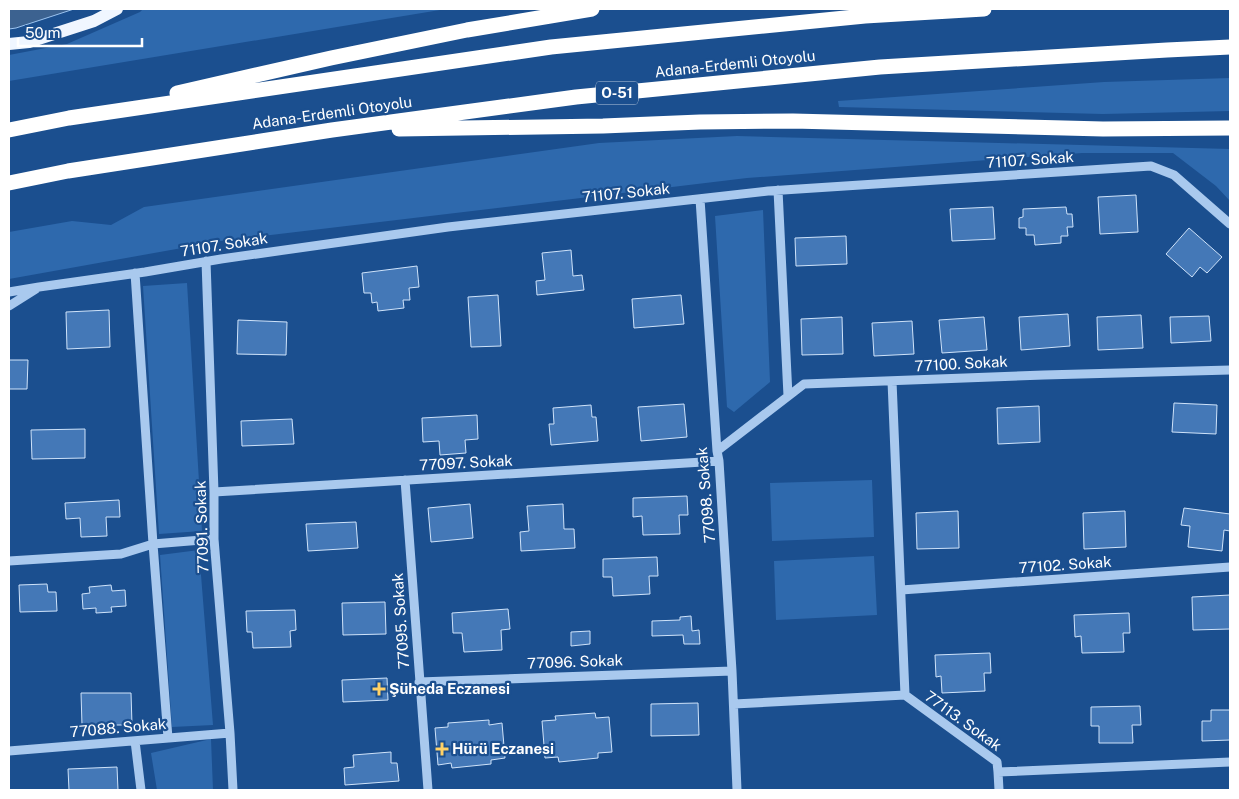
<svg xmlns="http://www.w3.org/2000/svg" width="1239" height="799" viewBox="0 0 1239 799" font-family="'Public Sans',sans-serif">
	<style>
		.green { fill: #2e69ad }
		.water { fill: #3c6290; stroke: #9cc4f0 }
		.building { fill: #4478b7; stroke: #cfe3fa }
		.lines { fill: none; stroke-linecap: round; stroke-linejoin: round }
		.minor { stroke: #a9c9ee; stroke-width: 9 }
		.major { stroke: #f0f6ff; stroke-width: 12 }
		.highway { stroke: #fff; stroke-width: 15 }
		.poi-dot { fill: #ffd166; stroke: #1b4f8f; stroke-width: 2 }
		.labels { text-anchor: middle; stroke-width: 4.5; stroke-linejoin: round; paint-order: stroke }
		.shield { fill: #1b4f8f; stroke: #bbcadd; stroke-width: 1 }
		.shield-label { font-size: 14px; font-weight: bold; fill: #fff }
		.street-label { font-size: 15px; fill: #fff; stroke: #1b4f8f }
		.poi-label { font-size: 15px; font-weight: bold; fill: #fff; stroke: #1b4f8f; text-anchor: start }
	</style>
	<rect width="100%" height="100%" fill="#1b4f8f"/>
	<path class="green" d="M143 9H446L9 81V55L67 44 140 12Z
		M1230 78V111L1103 114 839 107 838 101 1104 82Z
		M737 136 1230 149V201L1216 186 1173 153H1082L747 178 221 241 9 279V232L72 221 111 225 144 207 599 143Z
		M763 210 770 382 734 412 727 407 715 216Z
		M187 283 202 531 159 534 143 286Z
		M872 480 874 537 772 541 770 483Z
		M199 550 213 725 172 727 160 555Z
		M874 556 877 615 776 620 774 561Z
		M211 739 213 790H157L151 753Z"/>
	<path class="water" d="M9 9H74L16 28 9 29Z"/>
	<path class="building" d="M1136 195 1138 232 1100 234 1098 197Z
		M993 207 995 239 952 241 950 209Z
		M1066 207 1067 214H1072L1073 227H1067L1068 236H1061V243L1035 245 1034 235H1026V228H1019V218L1023 217V209Z
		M1189 228 1222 257 1207 273 1200 267 1192 277 1166 254Z
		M846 236 847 264 796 266 795 238Z
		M571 250 573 276 582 275 584 290 537 295 536 281 545 280 542 253Z
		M417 266 419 287 409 288 410 300H403L404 308 378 311 377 302 372 303 371 293H364L362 273Z
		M498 295 501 346 471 347 468 297Z
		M681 295 684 324 634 328 632 299Z
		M109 310 110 347 67 349 66 312Z
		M1068 314 1070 346 1021 350 1019 317Z
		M1141 315 1143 348 1098 350 1097 317Z
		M1209 316 1211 341 1171 343 1170 317Z
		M842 317 843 354 802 355 801 319Z
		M984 317 987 350 942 353 939 320Z
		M238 320 287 322 286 355 237 354Z
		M912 321 914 354 874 356 872 323Z
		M9 360H28L27 389H9Z
		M1174 403 1217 405 1216 434 1172 432Z
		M684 404 687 437 641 441 638 407Z
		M591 405 592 417H596L598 441 551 445 549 424H554L553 408Z
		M1039 406 1040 442 998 444 997 408Z
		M477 415 478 439 465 440 466 453 440 455 439 441 423 442 422 418Z
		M292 419 294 444 242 446 241 421Z
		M85 429V458L32 459 31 430Z
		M687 496 688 515H679L680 534 643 535 642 516 633 517V498Z
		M119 500 120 517H106L107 536 81 537 80 518 66 519 65 503Z
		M470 504 473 538 431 542 428 508Z
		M563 504 564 529H574L575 548 521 551 520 532 529 531 527 506Z
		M1184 508 1230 514V531L1224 530 1222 551 1188 547 1190 526 1181 525Z
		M958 511 959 548 917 549 916 513Z
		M1125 511 1126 547 1084 549 1083 513Z
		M356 522 358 548 308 551 306 524Z
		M657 557 658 576H649L650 594 613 596 612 577H603V559Z
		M47 584 48 592H56L57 611 20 612 19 585Z
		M111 585 112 591 125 590 126 606 111 607 112 612 96 613V608L83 609 82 594 90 593 89 587Z
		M1230 595V629L1193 630 1192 597Z
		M385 602 386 634 343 635 342 603Z
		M508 609 510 629 501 630 502 650 464 652 462 633H453L452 613Z
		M295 610 296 630 290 631 291 647 253 648 252 632H247L246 611Z
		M1129 613 1130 633H1123L1124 652 1082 653 1081 636 1075 637 1074 615Z
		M691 616 692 631 699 630 700 644H684L683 635 652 636V621L680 620V617Z
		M590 631V644L571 646V632Z
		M990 653 991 673H984L985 691 942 693 941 676 936 677 935 655Z
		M387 678 388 700 343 702 342 680Z
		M81 693H131L132 725H82Z
		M698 703 699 735 651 736V704Z
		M1140 706 1141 725H1132L1133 743H1099V726H1091V707Z
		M1211 710H1230V740L1202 741V721H1211Z
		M595 713 596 718 609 717 612 752 598 753V758L559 762 558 757 545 758 542 721 556 720 555 716Z
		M489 720V725L502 723 505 758 491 760V764L452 768 451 763 438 765 435 728 448 727V723Z
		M391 752V763H397L399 781 345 785 344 768 354 767 353 755Z
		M117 767 118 790H69L68 769Z"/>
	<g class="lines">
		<path class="minor" d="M778 190 788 396
			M700 199 717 451 719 461 732 671 737 790
			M206 261 214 492V539L230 733 233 790
			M135 273 153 544 168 738
			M9 292 39 287 145 272 221 259 448 227 768 191 1151 166 1174 175 1230 224
			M9 306 36 289
			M892 381 905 695
			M717 451 804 384 1044 375 1230 370
			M405 480 428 790
			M214 492 719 461
			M9 561 121 554 153 544 214 539
			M901 590 1230 567
			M419 682 732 671
			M734 704 905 695 997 762 998 772 1230 762
			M135 741 141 790
			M9 751 230 733
			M998 772 999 790"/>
		<path class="major" d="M9 44 29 42 94 21 117 9"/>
		<path class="highway" d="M177 93 331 58 467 30 592 9
			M399 129 603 126 700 122 793 121 1103 129 1230 128
			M9 130 69 118 551 47 865 16 984 9
			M9 183 68 171 332 130 576 97 880 67 1167 50 1230 47"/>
	</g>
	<g class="poi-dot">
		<path d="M376.5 681.5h5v5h5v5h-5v5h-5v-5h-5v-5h5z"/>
		<path d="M439.5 741.5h5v5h5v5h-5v5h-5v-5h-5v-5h5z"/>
	</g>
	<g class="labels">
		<rect class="shield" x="596" y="81.5" width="42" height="23" rx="4"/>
		<g class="shield-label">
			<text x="617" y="98">O-51</text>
		</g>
		<g class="street-label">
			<text transform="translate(735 64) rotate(-6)" y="5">Adana-Erdemli Otoyolu</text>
			<text transform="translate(332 113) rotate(-8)" y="5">Adana-Erdemli Otoyolu</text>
			<text transform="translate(1030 160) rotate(-4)" y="5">71107. Sokak</text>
			<text transform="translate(626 193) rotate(-6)" y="5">71107. Sokak</text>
			<text transform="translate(224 245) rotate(-9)" y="5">71107. Sokak</text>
			<text transform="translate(961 364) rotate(-3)" y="5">77100. Sokak</text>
			<text transform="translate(466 463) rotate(-3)" y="5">77097. Sokak</text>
			<text transform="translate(706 495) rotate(-95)" y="5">77098. Sokak</text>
			<text transform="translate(202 527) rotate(-92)" y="5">77091. Sokak</text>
			<text transform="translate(1065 565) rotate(-4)" y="5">77102. Sokak</text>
			<text transform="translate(401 621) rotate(-94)" y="5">77095. Sokak</text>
			<text transform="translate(575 662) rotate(-2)" y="5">77096. Sokak</text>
			<text transform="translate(963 721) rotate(36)" y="5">77113. Sokak</text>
			<text transform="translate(118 728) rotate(-5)" y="5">77088. Sokak</text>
		</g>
		<g class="poi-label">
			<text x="389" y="694">Şüheda Eczanesi</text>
			<text x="452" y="754">Hürü Eczanesi</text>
		</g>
	</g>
	<rect width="1239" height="799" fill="none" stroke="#ffffff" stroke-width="20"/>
	<path d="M18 38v8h124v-8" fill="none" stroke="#ffffff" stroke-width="2.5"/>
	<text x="25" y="38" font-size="15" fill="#ffffff" stroke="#1b4f8f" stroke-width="4" paint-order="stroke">50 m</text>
</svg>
